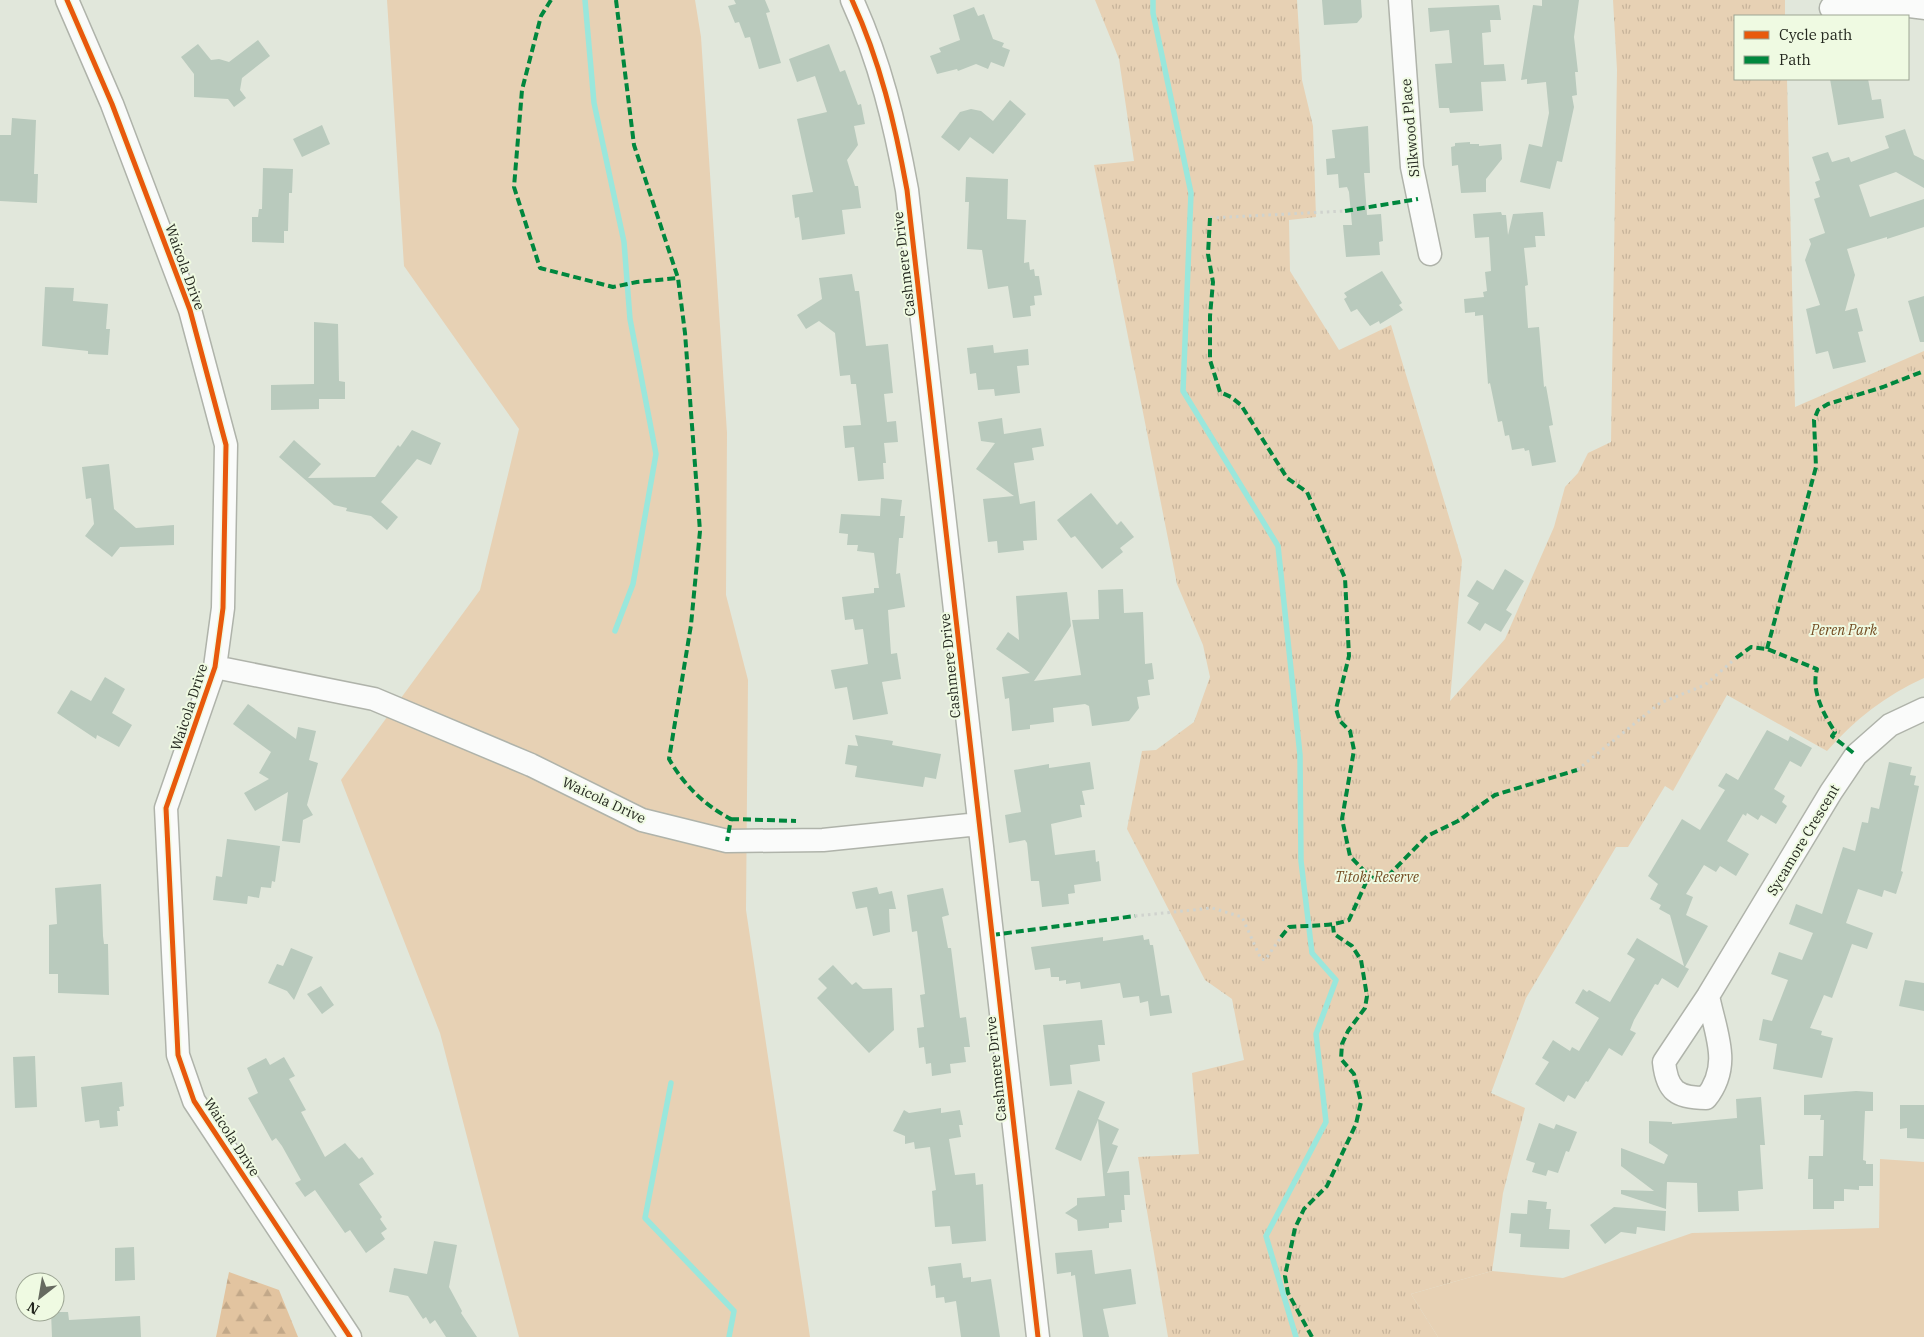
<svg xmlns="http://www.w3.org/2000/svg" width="1924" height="1337" viewBox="0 0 1924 1337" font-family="'IBM Plex Serif',serif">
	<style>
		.green { fill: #e7d1b4 }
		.forest { fill: url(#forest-firs) }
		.park { fill: url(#park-tufts) }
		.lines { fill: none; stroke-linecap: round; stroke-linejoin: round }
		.stream { stroke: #9ae7dc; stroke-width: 5.5 }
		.building { fill: #b9cabd }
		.minor-casing { stroke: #afb3aa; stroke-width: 25 }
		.path { stroke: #d0d3ce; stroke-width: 3; stroke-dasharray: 2.5 4; stroke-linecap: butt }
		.minor { stroke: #fafbfa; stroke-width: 22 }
		.quiet { stroke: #00873e; stroke-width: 4; stroke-dasharray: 8 4; stroke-linecap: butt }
		.cycleway-casing { stroke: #effae2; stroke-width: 8 }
		.cycleway { stroke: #e8590c; stroke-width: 5 }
		.labels { text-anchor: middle; stroke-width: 4; stroke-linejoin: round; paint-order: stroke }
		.street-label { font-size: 14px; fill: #23271e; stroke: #effae2 }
		.park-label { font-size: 14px; font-style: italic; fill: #744d23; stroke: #effae2 }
	</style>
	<defs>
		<pattern id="forest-firs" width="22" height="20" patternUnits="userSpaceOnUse" patternTransform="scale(1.25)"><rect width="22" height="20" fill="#e2c4a0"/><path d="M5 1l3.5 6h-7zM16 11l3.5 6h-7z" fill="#c2a889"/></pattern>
		<pattern id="park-tufts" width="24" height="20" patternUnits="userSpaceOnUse" patternTransform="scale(1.25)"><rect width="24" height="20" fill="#e7d1b4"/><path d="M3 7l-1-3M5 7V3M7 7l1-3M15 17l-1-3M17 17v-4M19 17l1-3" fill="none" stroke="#c6b39a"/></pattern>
	</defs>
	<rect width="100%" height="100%" fill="#e1e7db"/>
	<path class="green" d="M387 0H695L701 37 727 433 726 595 748 680 746 910 810 1337H519L440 1033 341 780 480 590 519 429 404 266Z
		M1880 1159 1924 1162V1337H1438L1411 1294 1492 1271 1563 1278 1692 1233 1879 1228Z"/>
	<path class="forest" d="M229 1272 279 1290 298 1337H216Z"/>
	<path class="park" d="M1095 0H1297L1302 80 1313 126 1316 217 1289 220 1290 271 1339 350 1391 325 1462 560 1450 701 1505 639 1554 527 1565 487 1578 473 1588 453 1611 442 1617 70 1613 0H1785V16H1735V79H1787L1795 407 1924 351V678C1886 695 1854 720 1827 751L1727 695 1673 791 1665 786 1628 847H1616L1526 998 1491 1093 1525 1108 1503 1193 1492 1271 1411 1294 1438 1337H1168L1138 1157 1199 1154 1192 1073 1244 1060 1232 999 1205 980 1127 829 1142 751 1156 750 1194 722 1210 677 1203 645 1177 584 1094 165 1134 161 1119 59Z"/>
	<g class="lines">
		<path class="stream" d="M585 0 594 103 624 242 630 319 656 454 633 584 615 631
			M1153 0V13L1191 193 1183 391 1278 546 1300 755 1301 861 1312 953 1336 980 1316 1034 1326 1122 1266 1236 1296 1337
			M671 1083 645 1218 734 1311 729 1337"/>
	</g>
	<path class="building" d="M734 0H765L770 12 766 13 781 63 759 69 750 37 745 38 739 22 735 23 728 6 736 4Z
		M1322 0H1361L1362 17 1357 23 1324 25Z
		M1542 0H1579L1574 37 1578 72H1575L1577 95 1572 96 1574 107 1562 162 1557 161 1550 189 1520 182 1529 144 1542 147 1549 113 1546 82 1527 84V79L1521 80 1533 5 1542 6Z
		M1499 5 1501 20H1490L1491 32 1482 33 1484 65 1504 64 1506 81 1481 82 1483 111 1450 113 1449 108H1439L1435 64 1452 63 1449 30 1430 32 1428 8Z
		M974 7 978 16 984 14 993 39 1004 43 1002 47 1010 50 1004 67 991 62 988 69 976 64 958 71 957 69 937 74 930 56 941 52 939 48 960 40 953 15Z
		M258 40 270 56 242 78 240 90 246 98 234 107 228 99 194 97V74L181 57 198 44 211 60 219 59 229 62Z
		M829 44 840 72 845 70 858 105 861 104 865 124 854 126 858 145 847 160 855 186H858L861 208 842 210 845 234 802 240 799 217 795 218 792 195 813 192 797 119 827 112 815 76 797 82 789 59Z
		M1830 79H1868L1872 100 1881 99 1884 118 1838 125Z
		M1010 100 1026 114 993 154 970 137 959 151 941 137 960 112 971 109 981 111 993 121Z
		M12 118 36 120 34 174H38L37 203 0 201V135H11Z
		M322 125 330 144 302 157 293 139Z
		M1368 126 1370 173H1364L1367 215 1381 214 1383 241 1379 242 1380 255 1346 257 1343 225H1352L1349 192 1347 187 1339 188 1338 174 1327 175 1326 159 1335 158 1332 130Z
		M1905 129 1914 155 1924 160V188L1896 172 1859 185 1870 217 1924 199V227L1887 239V237L1847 249 1855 275 1845 311 1857 308 1863 331 1858 332 1866 362 1833 369 1828 351 1816 354 1806 309 1820 305 1805 260 1811 244 1809 239 1825 233 1814 199 1820 197 1815 182 1820 180 1812 157 1828 152 1832 162 1849 157 1851 162 1889 148 1885 136Z
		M1470 142V144H1479V146L1501 144 1502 159 1486 179V192L1461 193 1458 165 1452 166 1451 147 1455 146V143Z
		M263 168 293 169 292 193H289L288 231H284V243L252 242V217H258L259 209H262Z
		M966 177 1008 179 1007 219 1026 220 1024 263 1029 262 1030 270 1034 269 1035 276H1039L1042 295 1034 296 1035 305 1030 306 1031 316 1013 318 1008 286 988 289 982 250 967 249 969 202H965Z
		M1501 212 1502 215H1506L1508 235 1513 214 1543 212 1545 236H1535L1536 247 1524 248 1528 285 1525 286 1528 328 1539 327 1544 387 1546 386 1553 425 1549 426 1556 462 1532 466 1529 450 1525 451 1524 448 1512 450 1509 435 1505 436 1502 421 1498 422 1490 383 1488 384 1483 315 1475 316V312L1465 313 1464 299 1484 297 1483 292 1487 291 1485 272 1491 271 1489 237 1475 238 1473 214Z
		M1382 271 1402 303 1399 305 1403 310 1380 324 1379 321 1370 326 1357 309 1351 312 1344 299 1347 297 1344 293Z
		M852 274 855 291H859L866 346 888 344 893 393 884 394 887 422 896 421 898 442 884 443 886 463H883L884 479 858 481 854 447 845 448 843 426 861 425 856 384H851L850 375 840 376 835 333 819 321 806 329 797 315 822 299 819 278Z
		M45 287 74 288 73 301 108 304 106 329H110L108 355 88 354V351L42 346Z
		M1924 296V342H1920L1908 301Z
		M314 322 338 324 339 381 345 382V399H319V409L271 410V385L314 384Z
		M993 345 994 353 1028 349 1029 365 1017 366 1020 393 995 396 994 389 978 390 976 373 970 374 967 348Z
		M1002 418 1004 434 1041 428 1044 446 1032 448 1034 460 1014 463 1020 504 1035 501 1037 540 1023 541 1024 550 998 553 997 541 988 542 983 499 1014 496 976 469 995 443 981 441 978 422Z
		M412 430 441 443 431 465 417 459 381 502 398 517 387 530 371 516 346 511 347 508 334 505 279 457 294 440 321 464 308 478 375 477 398 445 400 447Z
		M109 464 114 509 136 528 174 525V545L120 547 112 557 85 536 94 524 91 498 86 499 82 467Z
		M1091 493 1117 525 1121 521 1134 537 1120 548 1123 552 1102 569 1075 536 1071 538 1057 520Z
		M881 498 902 500 900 516H905L903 538H899L896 574 900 573 905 607 888 610 891 654 897 653 901 679 882 682 888 714 853 720 847 687 835 689 831 670 868 664 863 629 855 630 853 619 845 620 842 597 874 593V588H879L874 553 857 551 858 545H847L848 534 839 533 841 514 880 516Z
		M1505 569 1524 581 1506 610 1512 614 1501 632 1485 623 1480 631 1467 623 1479 603 1467 596 1477 580 1493 590Z
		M1123 589 1124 613 1143 612 1145 664 1152 663 1154 679 1148 680 1150 695 1137 697 1139 708 1129 721 1092 726 1089 706 1085 704 1053 708 1054 722 1030 725V729L1012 731 1009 698 1005 699 1002 677 1030 673 996 649 1008 632 1019 640 1016 596 1067 592 1071 626 1034 681 1081 675 1072 620 1099 619 1098 590Z
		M105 677 125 689 112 713 132 725 119 747 97 735 96 739 57 713 71 690 91 701Z
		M248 704 296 739 298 727 316 731 309 760 318 763 307 805 313 815 303 820 300 843 282 841 288 792 255 811 244 793 269 779 259 773 271 752 233 724Z
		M1767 730 1788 741 1790 736 1812 748 1801 767 1790 761 1774 789 1785 796 1782 802 1787 806 1776 824 1761 815 1758 820 1747 813 1746 816 1743 814 1727 841 1749 854 1736 876 1720 866 1716 872 1704 865 1686 894 1693 897 1686 915 1708 926 1685 967 1689 969 1678 988 1662 978 1658 985 1655 984 1634 1020 1630 1030 1636 1033 1622 1056 1609 1048 1588 1082 1586 1081 1575 1099 1568 1095 1564 1102 1535 1084 1549 1062 1542 1058 1553 1040 1570 1051 1572 1047 1579 1051 1599 1018 1575 1003 1583 989 1587 992 1589 990 1610 1002 1635 959 1627 954 1637 938 1684 966 1670 915 1659 909 1661 905 1650 899 1658 884 1648 876 1682 819 1700 830 1725 790 1718 786 1726 773 1738 780Z
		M855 735 893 741 892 745 941 754 936 779 925 777 923 787 855 777 857 766 845 764 848 745 858 746Z
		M1090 762 1094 789 1082 791 1085 805H1080L1082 817 1051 824 1055 855 1095 850 1096 862 1099 861 1101 881 1074 885 1075 893 1068 894 1069 904 1042 907 1039 881H1031L1027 843 1025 840 1009 843 1005 815 1021 812 1014 770 1049 764V768Z
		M1889 762 1912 767 1910 775 1916 776 1914 785 1919 786 1901 871 1903 872 1896 894 1884 890 1882 897 1858 889 1846 923 1873 933 1867 949 1852 944 1832 998 1824 995 1810 1028 1822 1031 1821 1035 1833 1038 1822 1078 1773 1069 1777 1044 1759 1040 1763 1019 1772 1021 1788 980 1771 974 1779 952 1802 960 1813 933 1789 924 1796 904 1822 914 1843 847 1855 851 1862 822 1868 823 1871 807 1879 809Z
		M227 839 280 846 275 882 272 881 271 888 261 887 259 898 248 896 247 904 213 900 216 876 222 877Z
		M101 884 103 936 104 944H108L109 995 58 993V974H49V925L57 924 55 888Z
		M877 887 879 894 892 891 896 909H889L890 932 873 936 867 907 856 909 852 892Z
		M943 888 949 915 942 917 948 948H951L960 1018 966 1017 970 1047H964L966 1062 950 1064 951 1073 932 1076 931 1063 926 1064 924 1047 919 1048 917 1028 924 1027 920 995 925 994 917 931 912 932 907 895Z
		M1143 935 1144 940 1149 939 1150 945H1153L1161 996 1169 995 1172 1013 1150 1016 1148 1001 1140 1003 1139 996 1123 998 1120 983 1081 989 1080 982 1066 984V980L1059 981V977H1051L1050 968 1035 970 1031 947 1103 937V941Z
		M291 948 313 957 294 1000 287 991 268 983 277 964 283 966Z
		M833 965 852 985 856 982 863 989 892 988 894 1030 869 1053 817 998 827 988 818 979Z
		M1905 980 1924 983V1011L1899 1006Z
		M321 986 334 1005 322 1014 307 994Z
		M1102 1020 1105 1045H1098L1100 1061 1070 1065 1072 1084 1050 1086 1043 1025Z
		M35 1056 37 1107 15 1108 13 1057Z
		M284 1057 295 1076 289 1079 306 1110 301 1112 325 1157 345 1143 359 1159 362 1157 374 1174 359 1184 382 1217 380 1219 387 1229 381 1233 385 1239 366 1253 350 1230 345 1233 315 1190 305 1197 295 1183 301 1180 282 1146 276 1138 272 1141 248 1098 258 1093 247 1068 266 1058 270 1065Z
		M122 1082 124 1106 119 1107 120 1111H117L118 1126 100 1128 99 1120 85 1122 81 1087Z
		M1078 1090 1105 1102 1098 1119 1119 1129 1112 1144 1118 1146 1107 1173 1129 1171 1130 1195H1124L1125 1210H1121L1122 1222 1109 1223V1228L1078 1231 1077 1220 1065 1213 1077 1205V1198L1105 1196 1098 1120 1081 1161 1055 1149Z
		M1856 1091 1873 1092V1111H1865L1863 1160 1866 1161V1164H1873V1186H1859V1190L1844 1189V1201H1834V1209H1813V1179H1808L1809 1156H1823L1824 1120H1820L1821 1115H1804V1095Z
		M1761 1097 1765 1145H1760L1763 1189 1738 1191 1739 1211 1698 1212 1697 1183 1667 1182 1666 1209 1621 1194V1190L1654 1191 1621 1166V1148L1664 1164 1668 1155 1649 1143V1121L1672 1122V1124L1737 1118 1736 1099Z
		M1900 1105H1924V1139L1907 1138V1128L1900 1129Z
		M941 1108V1113L960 1110 963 1125H959L961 1137 949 1139 955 1175 975 1173 976 1185 983 1184 986 1241 952 1244 950 1226 935 1227 932 1191 936 1190 930 1147 915 1149 914 1142 905 1144V1136L893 1131 904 1110 909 1113Z
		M1539 1123 1554 1129 1556 1124 1577 1132 1569 1152 1566 1151 1558 1173 1548 1170 1546 1176 1532 1172 1535 1163 1526 1160Z
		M1528 1200 1547 1202 1546 1209H1551L1549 1229 1570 1230 1569 1249 1520 1247 1521 1234 1509 1233 1511 1213 1527 1214Z
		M1614 1207 1666 1211 1665 1231 1637 1227 1636 1234 1621 1232 1605 1244 1590 1225Z
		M434 1241 457 1245 449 1287 462 1311 461 1313 477 1337H446L435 1320 430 1324 426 1317 423 1319 408 1296 389 1292 394 1268 427 1274Z
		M134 1247 135 1280 115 1281V1248Z
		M1092 1250 1095 1274 1131 1269 1136 1304 1103 1309 1109 1337H1083L1075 1275 1071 1276V1272L1057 1274 1055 1253Z
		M961 1263 963 1278 971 1277V1282L991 1279 1000 1337H961L956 1301 945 1303 944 1297 936 1298 935 1285 931 1286 928 1267Z
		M51 1312H68L69 1320 140 1316 141 1337H52Z"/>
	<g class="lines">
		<defs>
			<path id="minor" d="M67 0 112 104 190 310 226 445 223 608 215 667 166 808 178 1055 194 1101 350 1337
				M852 0C880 61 895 124 907 190L1038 1337
				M1400 0 1412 167 1430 254
				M1831 8C1863 2 1892 3 1924 8
				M215 667 374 699 531 765 642 820 727 841 823 840 979 824
				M1708 996C1716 1035 1732 1065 1706 1098 1677 1098 1667 1091 1664 1062L1708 996 1831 792 1856 755 1890 725 1924 709"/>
		</defs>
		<use href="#minor" class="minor-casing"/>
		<path class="path" d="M1210 218 1345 211
			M1577 770 1660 703 1705 685 1736 658
			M1135 916 1212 908 1242 917 1261 959 1265 960 1281 937"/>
		<use href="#minor" class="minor"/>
		<path class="quiet" d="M551 0 541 16 522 90 514 187 540 268 613 287 637 282 678 278
			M616 0 634 145 678 278 685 333 700 531 691 625 669 759C684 785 704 805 731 819L727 841
			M1345 211 1418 199
			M1210 218 1208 254 1213 282 1210 316V360L1220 392 1231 397 1241 405 1287 478 1307 492 1345 578 1349 656 1336 709 1340 721 1350 731 1354 750 1342 819 1350 856 1369 876
			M1767 649 1816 467 1814 420 1818 410 1828 404 1883 387 1924 371
			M1736 658 1751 647 1767 649 1817 669C1811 691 1823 713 1835 732L1832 736 1856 755
			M731 819 796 821
			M992 935 1135 916
			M1281 937 1289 927C1310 925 1330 927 1349 920L1369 876 1382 882 1427 836 1458 821 1495 795 1577 770
			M1312 1337 1288 1293 1285 1276 1295 1228 1304 1209 1327 1186 1356 1124 1361 1102 1354 1074 1341 1059 1342 1044 1348 1031 1365 1008 1367 996 1361 960 1352 946 1334 934 1333 926"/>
		<defs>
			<path id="cycleway" d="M67 0 112 104 190 310 226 445 223 608 215 667 166 808 178 1055 194 1101 350 1337
				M852 0C880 61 895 124 907 190L1038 1337"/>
		</defs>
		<use href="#cycleway" class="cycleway-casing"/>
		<use href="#cycleway" class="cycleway"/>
	</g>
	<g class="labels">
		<g class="street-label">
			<text transform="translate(1410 128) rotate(-95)" y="5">Silkwood Place</text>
			<text transform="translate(904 264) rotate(-97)" y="5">Cashmere Drive</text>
			<text transform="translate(185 267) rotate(70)" y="5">Waicola Drive</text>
			<text transform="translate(950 666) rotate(-96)" y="5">Cashmere Drive</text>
			<text transform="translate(189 707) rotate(-72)" y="5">Waicola Drive</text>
			<text transform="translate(604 800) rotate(25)" y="5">Waicola Drive</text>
			<text transform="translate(1803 840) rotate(-59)" y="5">Sycamore Crescent</text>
			<text transform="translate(996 1069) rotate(-96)" y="5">Cashmere Drive</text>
			<text transform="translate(232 1137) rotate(57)" y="5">Waicola Drive</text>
		</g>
		<g class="park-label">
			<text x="1844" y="635">Peren Park</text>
			<text x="1377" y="882">Titoki Reserve</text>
		</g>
	</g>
	<rect x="1734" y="15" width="175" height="65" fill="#effae2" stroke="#9da694"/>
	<rect x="1744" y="31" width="25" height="8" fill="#e8590c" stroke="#9da694"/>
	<text x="1779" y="40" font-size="15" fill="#23271e">Cycle path</text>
	<rect x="1744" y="56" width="25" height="8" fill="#00873e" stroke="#9da694"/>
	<text x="1779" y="65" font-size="15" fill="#23271e">Path</text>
	<g transform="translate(40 1297) rotate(211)"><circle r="24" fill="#effae2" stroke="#9da694"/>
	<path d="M0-4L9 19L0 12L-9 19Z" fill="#666a60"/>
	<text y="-8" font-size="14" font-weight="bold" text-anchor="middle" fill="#23271e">N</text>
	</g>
</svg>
